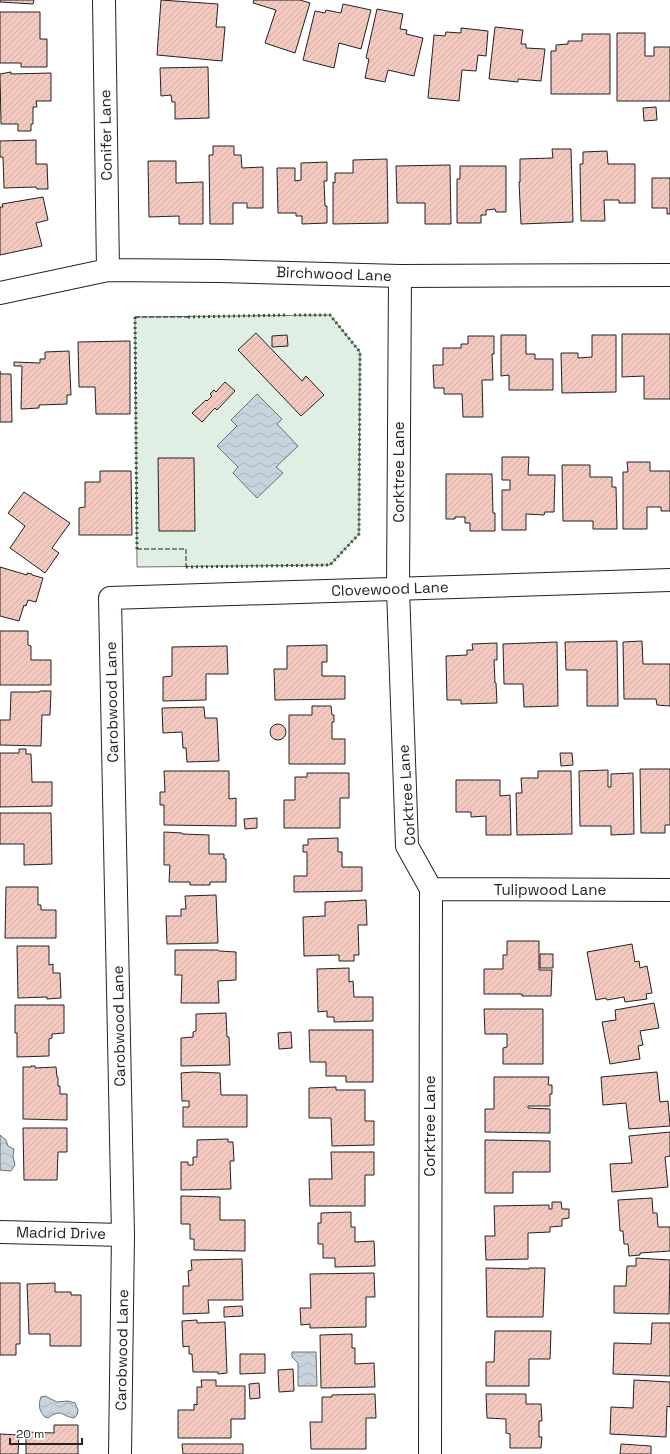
<svg xmlns="http://www.w3.org/2000/svg" width="670" height="1454" viewBox="0 0 670 1454" font-family="'Space Grotesk',sans-serif">
	<style>
		.pitch { fill: #e0efe3; stroke: #6f6f6f }
		.water { fill: url(#water-waves); stroke: #6f6f6f }
		.building { fill: url(#building-hatch); stroke: #222 }
		.lines { fill: none; stroke-linecap: round; stroke-linejoin: round }
		.minor-casing { stroke: #222; stroke-width: 24 }
		.minor { stroke: #fff; stroke-width: 22 }
		.hedge { stroke: #2f5e38; stroke-width: 3; stroke-dasharray: 2 3; stroke-linecap: butt }
		.fence { stroke: #222; stroke-width: 1; stroke-dasharray: 5 2; stroke-linecap: butt }
		.labels { text-anchor: middle; stroke-width: 3; stroke-linejoin: round; paint-order: stroke }
		.street-label { font-size: 15px; fill: #222; stroke: #fff }
	</style>
	<defs>
		<pattern id="water-waves" width="16" height="10" patternUnits="userSpaceOnUse"><rect width="16" height="10" fill="#c7d3dd"/><path d="M0 5q4-4 8 0t8 0" fill="none" stroke="#abb5bd"/></pattern>
		<pattern id="building-hatch" width="6" height="6" patternUnits="userSpaceOnUse"><rect width="6" height="6" fill="#f3c9c0"/><path d="M-1 1l2-2M0 6l6-6M5 7l2-2" fill="none" stroke="#d0aca5"/></pattern>
	</defs>
	<rect width="100%" height="100%" fill="#fff"/>
	<path class="pitch" d="M330 315 360 352 359 534 330 565 137 567 135 317Z"/>
	<path class="water" d="M257 394 282 419 277 424 298 446 276 467 283 473 257 498 233 473 238 467 217 446 237 426 231 420Z
		M0 1135 6 1140 8 1146 14 1149 13 1156 15 1165 11 1171 0 1170Z
		M292 1352H316L317 1386H298V1363L292 1357Z
		M45 1396 57 1402 68 1401 75 1403 78 1410 77 1415 74 1418C61 1416 62 1408 48 1418L45 1417C39 1411 38 1405 41 1397Z"/>
	<path class="building" d="M0 0H34L33 4 0 2Z
		M161 0 218 4 216 27H225L222 61 157 55Z
		M254 0H300L310 3 295 53 265 43 276 10 253 3Z
		M343 4 371 10 361 49 339 43 334 68 303 60 315 11 325 13 326 10 341 13Z
		M377 9 403 14 400 29 407 30 406 34 423 38 414 76 388 70 385 82 365 78 369 59 366 58Z
		M0 12H40V39H47V67H21V63H0Z
		M495 27 523 30 521 44H526V48L545 49 541 81 518 79V82L489 79Z
		M461 28 488 31 486 56 478 55 476 71 462 70 459 101 428 98 434 35 445 36 446 32 461 33Z
		M617 33H645V56H654V47H670V101H617Z
		M582 34H610V94H551V51H556V45L568 44V41H582Z
		M208 67 209 118 175 119V102H172L171 95 161 96 160 68Z
		M11 72V74L51 73V101H36L37 107H33V124H31V131H18V124H1L0 74Z
		M656 107 657 120 644 121 643 108Z
		M36 140V164H47L48 189H37L36 187 4 188 3 157H0V141Z
		M213 146H234V155H241L242 168 263 167V208H247V203H233V224H210L209 155H213Z
		M552 149H571L573 222 521 224 519 182H520V159L553 158Z
		M607 151 608 164H635V203H619V200H604L605 221H581L580 164H583V152Z
		M387 159 388 223 333 224V182L335 183V173H353V160Z
		M148 161H176V183L203 182V224H179V216L149 217Z
		M327 162V181H324L325 206H327V223L302 224V216H296V213H278L277 168H295V181L301 180V163Z
		M450 165 451 224H425V203H397L396 166Z
		M460 166H506V212H496L495 209 486 210V215H481V223H457V179H460Z
		M652 178H670V214H667V208H652Z
		M43 197 48 220 36 223 42 246 0 255V207H3L2 204Z
		M256 333 302 381 306 376 324 395 301 416 238 350Z
		M622 334H670V399H644V376L622 377Z
		M287 335 288 346 272 347V336Z
		M501 335H526V354H535V359H553V390H509V375L501 376Z
		M592 335H616V392L562 393 561 353H578V358L592 357Z
		M468 336H494V354H492L493 380H482L483 417H463L462 394H444V388H434L433 365H443V348H461V344H468Z
		M130 341V414H96L95 387H79L78 342Z
		M69 351 71 395H67V404L39 405V408L21 409 22 366H14V362L40 363V359H45V352Z
		M0 371V374H11L12 422H0Z
		M225 382 235 391 217 410 215 408 202 422 192 413 206 400 207 401 212 396 210 394 214 390 216 392Z
		M502 457H529L528 475H555L554 512H545L544 515 526 514V530H502V490H510V480H502Z
		M158 458H194L195 531H159Z
		M627 462H650V471H670V511H661V507H647V529H623V472H628Z
		M562 465H590V477H612V487H616L617 529H593V521H563Z
		M100 471H131L132 535H79V508L85 507V482H100Z
		M446 474H492L493 513H495V531H470V523H465V517H455V519H446Z
		M24 492 70 523 52 548 59 553 45 573 10 548 25 526 8 513Z
		M0 567 27 575V573L32 574V575L43 578 36 602 28 600 26 606 24 605 19 621 0 616Z
		M0 631H28V645L31 646V660H51V685H0Z
		M617 641 618 706H587V670H566L565 642Z
		M642 641 643 664H670V706L657 705 656 699H624L623 642Z
		M557 642 558 706 524 707 523 684H504L503 644Z
		M497 643V660H494L495 683H496L497 703 461 704V700H447L446 656 467 655V650H473L472 644Z
		M327 645V662H322V676H345V699L275 700 274 669H287V646Z
		M227 646 228 674H206V700L163 701V677L172 676V647Z
		M40 691H51L50 715H42L41 746 0 745V720H10L11 692H39Z
		M312 706H331L332 715H334V722H332V739H345V764H289V715H312Z
		M204 707 205 718H217L219 761 187 762 186 748H183L182 732 163 733 162 708Z
		M270 732a8 8 0 1 1 16 0a8 8 0 1 1-16 0Z
		M19 749H26V754H31L32 782H52V806L0 807V753H19Z
		M560 753H572L573 765 561 766Z
		M640 769H670V825H665V833H641Z
		M608 770V787H611V774L633 773 634 834 611 835V826H580L579 771Z
		M164 771H229V799L236 798V826L164 825V805H160V792H165Z
		M538 771H571L572 834 517 835 516 793H522L521 778H538Z
		M307 773H349V798H340V828H284V800H295V777H307Z
		M456 780H500V796L510 795 511 835H486V816L471 817V812H456Z
		M0 813H51L52 864 24 865V844H0Z
		M257 818V828L245 829 244 819Z
		M164 832 182 833V834L209 835V854H224V859H226V882H210V885H190V882H169L170 865H164Z
		M338 838V852H342V867H362V891L294 892V876H307V852H303V845H308V839Z
		M6 887H38V905H41V910H56V938H5Z
		M216 895 218 943 167 944 166 916H181V909H186L185 896Z
		M366 900 367 925H358L359 955H354V961H339V955L304 956 303 917 325 916V902Z
		M507 941H539V970H552L551 996H522V994H484V969H503V955H507Z
		M632 944 635 962 639 961 640 968 647 966 652 993 646 994 647 999 625 1002 624 997 607 1000 606 998 596 1000 587 952Z
		M17 946H49V965L53 964V973H60L61 998 47 999V997L18 998Z
		M175 950H218L219 951 236 952V980L218 981 219 1003H181L182 975H175Z
		M540 954H553V968H540Z
		M349 968V982L353 981 354 997H373V1021L334 1022V1017H327V1011L318 1012 317 969Z
		M654 1003 659 1028 640 1031 643 1045 638 1046 640 1059 610 1064 602 1022 616 1020 615 1010Z
		M15 1005H64V1033L52 1034V1038L49 1039V1056L17 1057V1033H15Z
		M484 1009H543V1064H503V1048L507 1047V1034H485Z
		M226 1013 227 1037H229L230 1065 181 1066V1038L193 1037V1032L196 1031V1014Z
		M309 1030H373V1082H346V1076H326V1062H310Z
		M291 1032 292 1048 279 1049 278 1033Z
		M31 1066H35V1068L56 1067 57 1077H58V1086H60V1094H67V1120L23 1119V1067H31Z
		M194 1072 220 1073 221 1095H247V1127H183V1107H189V1101H182L181 1073Z
		M657 1072 660 1102 668 1101 670 1126 629 1129 626 1103 603 1105 601 1077Z
		M494 1077H549L548 1085H552V1094H550V1106H528V1108L550 1109V1133L485 1132V1109H494Z
		M336 1087V1090H365V1121H374V1145L332 1146 331 1118H309V1088Z
		M23 1128H67V1152H58L57 1180H24Z
		M670 1132V1156L665 1157 668 1187 612 1192 610 1164 632 1163 629 1136Z
		M228 1139V1142H233L234 1161H230L231 1189 181 1190V1162H188V1165H193V1157H197V1140Z
		M485 1140 550 1141V1172H513V1193H485Z
		M331 1152H374V1175H365V1206H310L309 1179H332Z
		M181 1196 220 1197V1220H245V1251L194 1250V1239H190V1224H181Z
		M652 1198 653 1213H657L658 1227H670V1251L640 1253V1255L629 1256 628 1244H624L623 1231H620L618 1200Z
		M552 1202H561L562 1209H569V1218L562 1219V1226L550 1227V1232L528 1233V1259L486 1260 485 1236H495L494 1206 549 1205V1209H552Z
		M351 1212V1227H355V1242L374 1241 375 1266 335 1267V1258H323V1244H318V1223H321V1213Z
		M636 1258 670 1260 669 1314 614 1313V1286H626L627 1266H636Z
		M242 1259 243 1300H208L209 1313 183 1314V1286H189L188 1271 192 1270 191 1260Z
		M486 1268 529 1269V1268H545L543 1317H487Z
		M374 1273 375 1297H366V1327L310 1328V1324L301 1325 300 1308H311L310 1274Z
		M0 1283H20V1344H16V1355H0Z
		M55 1283V1292H71V1295H81V1346H50V1334H29L27 1284Z
		M242 1306 243 1316 224 1317V1307Z
		M197 1320V1323L225 1322 227 1373 218 1374V1372H193L192 1354H189V1346L183 1347 182 1321Z
		M652 1323H670V1376L613 1374 614 1343 651 1344Z
		M495 1331H551L550 1359H529V1386H486V1362H494Z
		M352 1334V1348H355V1364L374 1363 375 1387 321 1388 320 1335Z
		M240 1354H265V1373L240 1374Z
		M293 1369 294 1391 279 1392 278 1370Z
		M201 1380H216V1386H245V1419H231V1438H178V1410H194V1404L197 1405V1387H202Z
		M634 1380 670 1382V1407L667 1406 666 1437 610 1434 611 1407 633 1408Z
		M259 1383 260 1398 250 1399 249 1384Z
		M375 1394 376 1418H366V1449H311L310 1422H322V1397H332V1395Z
		M486 1394H526V1404H541L542 1421H539V1437H542L541 1448H510V1434L506 1433V1419L487 1418Z
		M54 1425H78V1454H26V1432L54 1433Z
		M0 1434 19 1435 18 1454H0Z
		M182 1444H243V1454H183Z
		M621 1444 651 1446V1454H620Z"/>
	<g class="lines">
		<defs>
			<path id="minor" d="M104 0 108 270
				M400 276 398 589 407 846 431 889 430 1454
				M0 293 108 270 220 271 400 276 670 275
				M431 889 670 890
				M0 1232 123 1235
				M120 1454 123 1235 110 598 670 580"/>
		</defs>
		<use href="#minor" class="minor-casing"/>
		<use href="#minor" class="minor"/>
		<path class="hedge" d="M135 317 137 549
			M188 317 285 315
			M186 567 330 565 359 534 360 352 330 315H294"/>
		<path class="fence" d="M135 317H188
			M137 549H186V567"/>
	</g>
	<g class="labels">
		<g class="street-label">
			<text transform="translate(106 135) rotate(-91)" y="5">Conifer Lane</text>
			<text transform="translate(334 274) rotate(2)" y="5">Birchwood Lane</text>
			<text transform="translate(399 472) rotate(-90)" y="5">Corktree Lane</text>
			<text transform="translate(390 589) rotate(-2)" y="5">Clovewood Lane</text>
			<text transform="translate(112 702) rotate(-91)" y="5">Carobwood Lane</text>
			<text transform="translate(407 795) rotate(-94)" y="5">Corktree Lane</text>
			<text x="550" y="895">Tulipwood Lane</text>
			<text transform="translate(119 1026) rotate(-91)" y="5">Carobwood Lane</text>
			<text transform="translate(430 1126) rotate(-90)" y="5">Corktree Lane</text>
			<text transform="translate(61 1233) rotate(1)" y="5">Madrid Drive</text>
			<text transform="translate(122 1350) rotate(-89)" y="5">Carobwood Lane</text>
		</g>
	</g>
	<path d="M10 1438v6h72v-6" fill="none" stroke="#222222" stroke-width="2"/>
	<text x="16" y="1438" font-size="12" fill="#222222" stroke="#ffffff" stroke-width="3" paint-order="stroke">20 m</text>
</svg>
